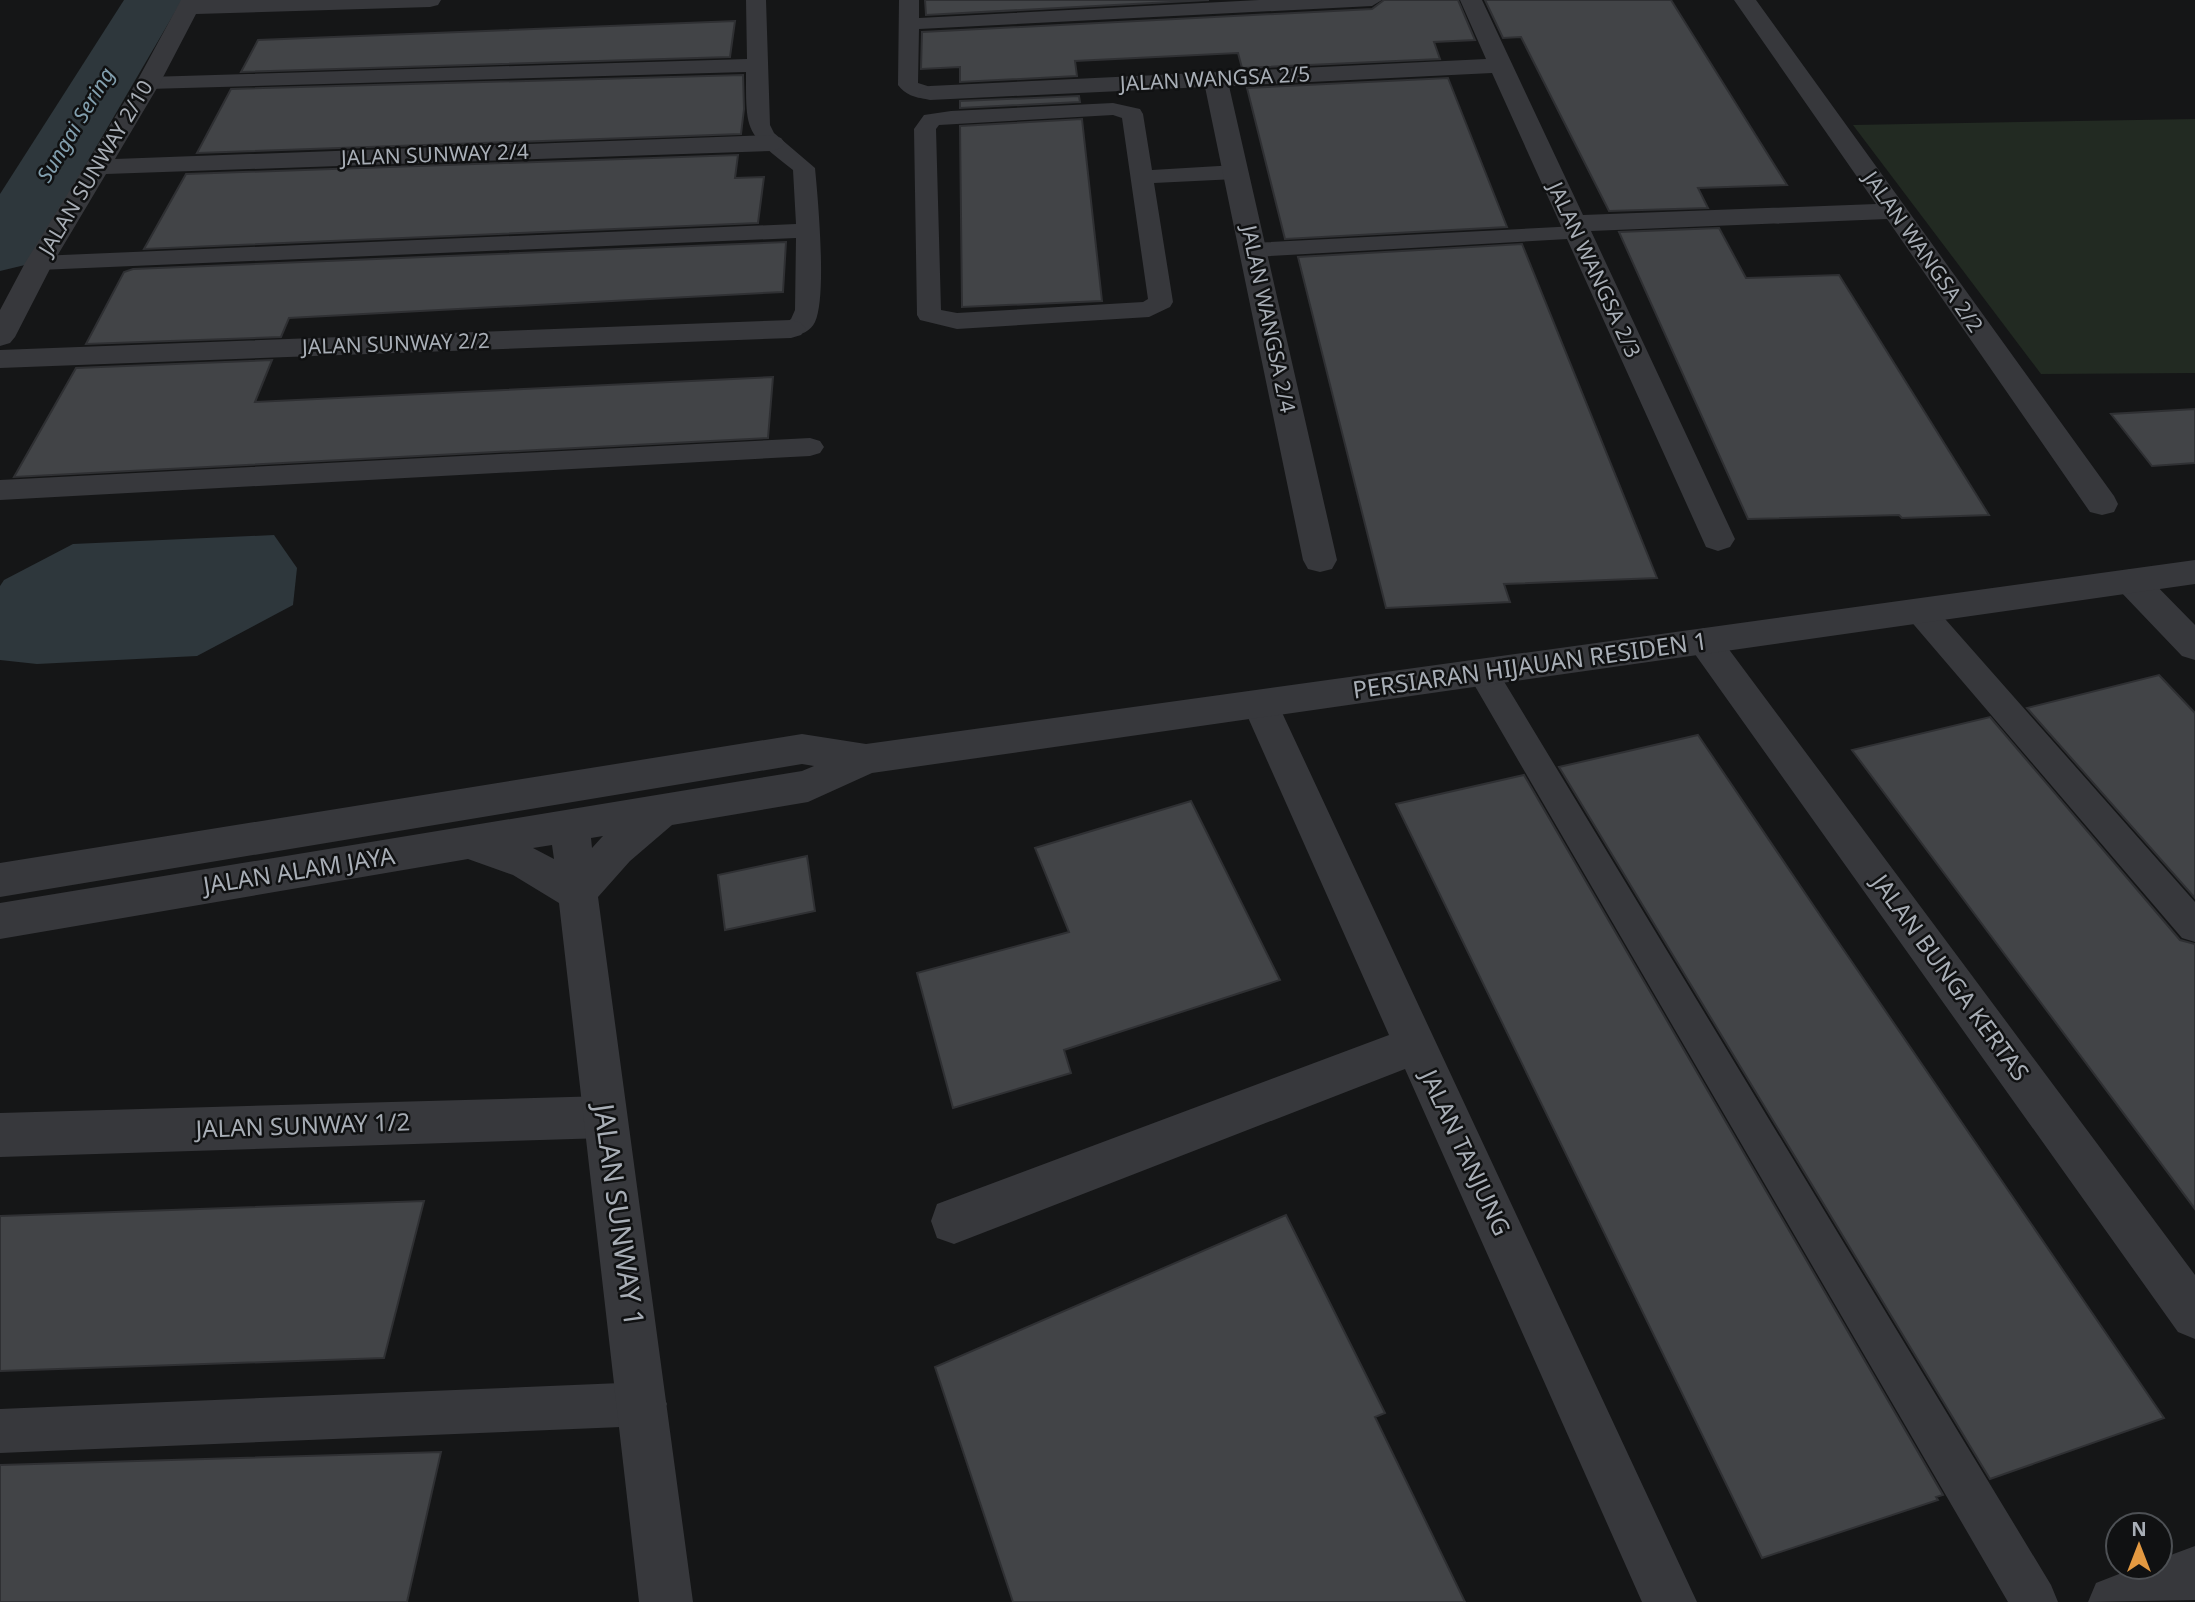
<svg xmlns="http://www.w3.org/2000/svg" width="2195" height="1602" viewBox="0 0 2195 1602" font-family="'Noto Sans',sans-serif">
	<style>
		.green { fill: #222a22 }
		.water { fill: #2e373c }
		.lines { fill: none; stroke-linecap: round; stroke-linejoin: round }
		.river { fill: #2e373c; fill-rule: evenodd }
		.building { fill: #424447; stroke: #2f3033; stroke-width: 2 }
		.service { fill: #37383c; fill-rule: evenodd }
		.minor { fill: #37383c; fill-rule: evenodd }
		.tertiary { fill: #37383c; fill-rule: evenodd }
		.labels { text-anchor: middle; stroke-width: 5; stroke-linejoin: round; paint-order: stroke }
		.far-street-label { font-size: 21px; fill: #a8aeb6; stroke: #101112 }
		.far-water-label { font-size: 21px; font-style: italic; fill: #829fae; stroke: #101112 }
		.street-label { font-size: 24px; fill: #a8aeb6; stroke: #101112 }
		.near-street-label { font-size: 28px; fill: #a8aeb6; stroke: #101112 }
	</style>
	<rect width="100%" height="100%" fill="#151617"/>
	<path class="green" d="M2195 119V373L2041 374 1853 125Z"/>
	<path class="water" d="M274 535 297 568 293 605 197 656 37 664 0 660V586L4 580 73 544Z"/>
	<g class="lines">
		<path class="river" d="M124 0H182L36 250 25 265 0 271V194Z"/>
	</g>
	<path class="building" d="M925 0H1209L926 15Z
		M1384 0H1458L1475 40 1434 42 1440 59 1242 68 1238 53 1075 61 1077 76 960 82V67L921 69 922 32 1372 9Z
		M1485 0H1671L1787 185 1698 188 1708 208 1609 211 1521 37 1503 38Z
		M735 21 730 57 241 72 258 40Z
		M743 75 744 109 741 134 197 153 231 89Z
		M1448 78 1507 227 1285 239 1247 88Z
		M1079 96 1080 102 960 108V101Z
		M1082 119 1102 301 962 307 960 126Z
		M738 155 735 178 764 177 758 223 144 249 186 174Z
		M1719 228 1746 278 1839 275 1989 515 1902 518 1899 515 1748 519 1619 232Z
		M786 242 783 292 289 318 281 337 86 344 124 272 133 269Z
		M1522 244 1657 578 1504 584 1510 602 1386 608 1298 257Z
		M272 360 255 402 773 377 768 438 14 477 76 368Z
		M2195 409V463L2152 466 2111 414Z
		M2159 675 2195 713V898L2027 708Z
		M1990 717 2180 940 2195 944V1209L1852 750Z
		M1698 735 1828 927 2164 1418 1990 1479 1559 767Z
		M1524 775 1943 1495 1936 1497 1938 1500 1762 1558 1396 804Z
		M1191 801 1280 980 1064 1050 1071 1073 953 1108 917 973 1069 932 1035 848Z
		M807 856 815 911 725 930 718 875Z
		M424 1201 384 1358 0 1371V1216Z
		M1286 1215 1385 1413 1375 1417 1465 1602H1013L935 1367Z
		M441 1452 407 1602H0V1465Z"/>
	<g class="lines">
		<path class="service" d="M746 0H766L770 125 774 133 815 168C818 199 827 297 815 322 809 334 794 338 782 334L778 329 791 319 795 310 796 238 39 270 31 268 27 263 31 258 39 256 796 224 793 170C745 132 746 133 746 72L148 89 141 87 138 83 141 79 148 77 747 59Z
			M899 0H919V18L1259 0H1382L1372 6 919 29 918 83 937 89 941 93 937 97C923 101 907 97 898 85Z
			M1113 103 1140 109 1143 114 1152 170 1236 165 1244 167 1247 172 1244 177 1236 179 1154 183 1173 302 1170 307 1149 317 957 329 920 320 917 315 914 129 924 115 951 111ZM1113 115 1122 118 1148 299 1143 302 957 313 941 310 936 129 939 125Z
			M1577 226 1585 228 1589 233 1585 238 1253 257 1245 255 1241 250 1245 245 1253 243Z
			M810 438 820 441 824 447 820 453 810 456 0 500V480Z
			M1920 600 1931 603 2195 902V942L2182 938 1909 619 1905 611 1909 603Z
			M1483 661 1494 665 2051 1585 2058 1602H2008L1472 681 1467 673 1472 665Z
			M645 1382 660 1389 667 1404 660 1419 645 1426 0 1453V1409Z"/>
		<path class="minor" d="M181 0H441L438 5 430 7 196 14 160 83 115 159 772 135 781 138 785 143 781 148 772 151 106 174 53 263 15 337 10 343 0 346V310L25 263 136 83Z
			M1460 0H1482L1583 215 1876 204 1734 0H1756L2114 496 2118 504 2114 512 2102 515 2090 512 1887 219 1591 231 1735 539 1730 547 1718 551 1706 547 1492 73 1229 86 1337 560 1332 569 1320 572 1308 569 1303 560 1205 87 930 100 921 98 918 93 921 88 930 86 1486 59Z
			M791 320 801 323 806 329 801 335 791 338 0 368V350Z
			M2131 569 2143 572 2195 625V660L2182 656 2119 590 2114 581 2119 572Z
			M1704 628 1716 632 2195 1275V1339L2178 1332 1692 650 1686 641 1692 632Z
			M1260 690 1273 694 1278 704 1697 1602H1642L1405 1069 954 1244 937 1238 931 1221 937 1204 1389 1035 1242 704 1247 694Z
			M605 1096 621 1102 627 1117 621 1132 605 1138 0 1157V1113Z
			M2195 1546V1600L2088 1602 2096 1583 2137 1567H2160V1559Z"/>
		<path class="tertiary" d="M2195 560V584L872 773 808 802 672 825 630 861 598 897 693 1602H639L559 903 513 875 468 859 0 939V903L802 771 814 766 802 764 0 897V863L802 734 866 744ZM603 836 602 837 592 848 591 838ZM552 845 554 859 533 848Z"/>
	</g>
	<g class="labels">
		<g class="far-street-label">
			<text transform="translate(1215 79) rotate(-3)" y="7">JALAN WANGSA 2/5</text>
			<text transform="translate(435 155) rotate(-2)" y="7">JALAN SUNWAY 2/4</text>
			<text transform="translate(96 168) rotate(-59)" y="7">JALAN SUNWAY 2/10</text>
			<text transform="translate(1923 252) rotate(55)" y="7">JALAN WANGSA 2/2</text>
			<text transform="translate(1594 270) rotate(65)" y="7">JALAN WANGSA 2/3</text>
			<text transform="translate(1268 319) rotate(78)" y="7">JALAN WANGSA 2/4</text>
			<text transform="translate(396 344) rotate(-2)" y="7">JALAN SUNWAY 2/2</text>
		</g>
		<g class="far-water-label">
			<text transform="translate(76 125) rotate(-59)" y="7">Sungai Sering</text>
		</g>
		<g class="street-label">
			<text transform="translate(1530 666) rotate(-8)" y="8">PERSIARAN HIJAUAN RESIDEN 1</text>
			<text transform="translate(299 871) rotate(-9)" y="8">JALAN ALAM JAYA</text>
			<text transform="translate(1950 978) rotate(54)" y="8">JALAN BUNGA KERTAS</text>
			<text transform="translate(303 1126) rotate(-2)" y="8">JALAN SUNWAY 1/2</text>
			<text transform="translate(1465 1153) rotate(65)" y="8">JALAN TANJUNG</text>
		</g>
		<g class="near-street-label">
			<text transform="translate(619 1215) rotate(82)" y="10">JALAN SUNWAY 1</text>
		</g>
	</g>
	<g transform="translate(2139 1546)"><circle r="33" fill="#101112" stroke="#4d5054" stroke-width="2"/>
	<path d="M0-5L12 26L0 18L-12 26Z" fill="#e39941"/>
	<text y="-10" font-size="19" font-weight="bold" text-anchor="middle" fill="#a8aeb6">N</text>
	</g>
</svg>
